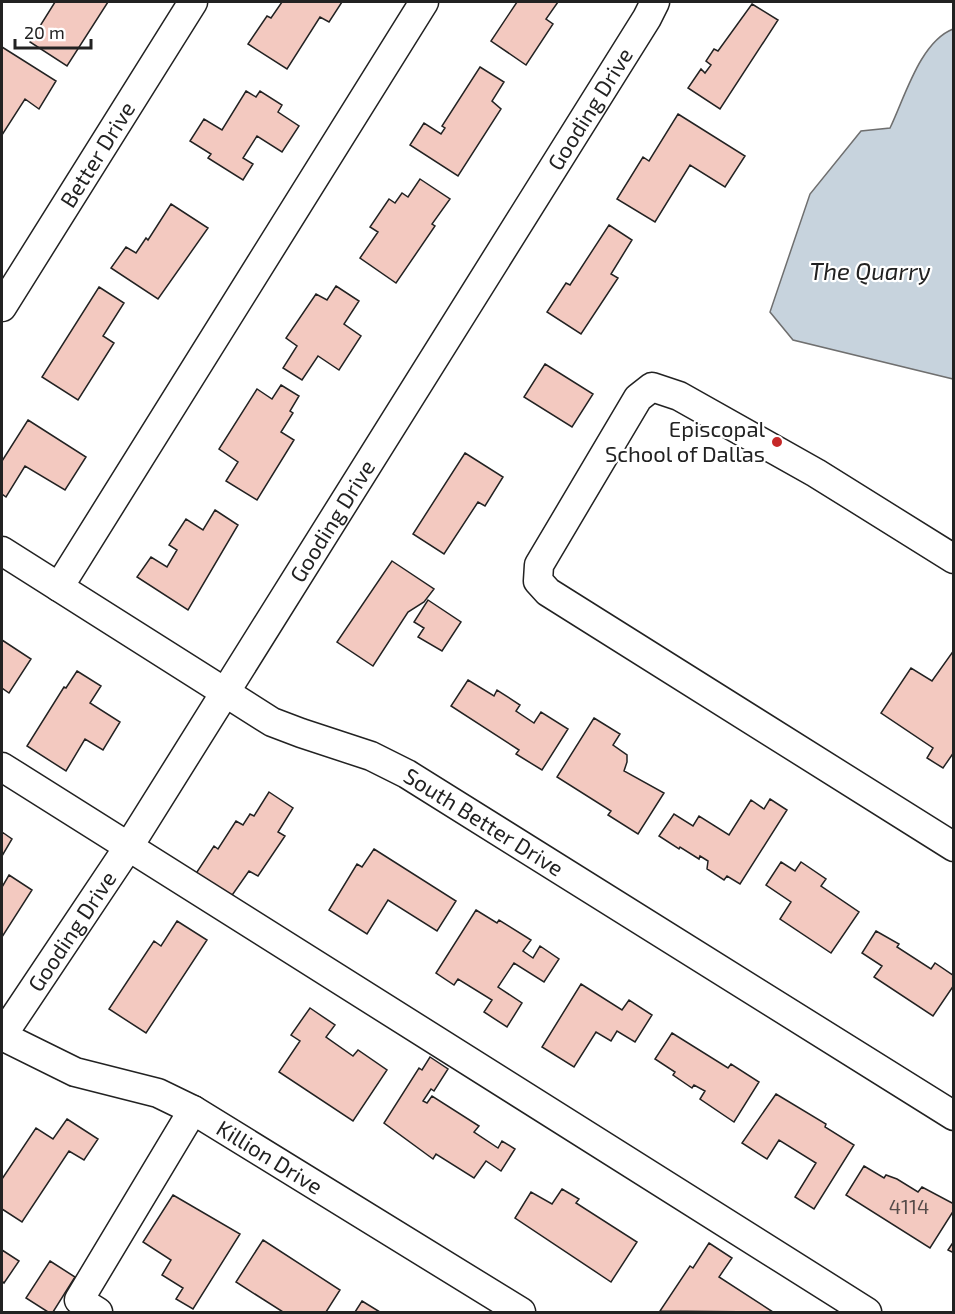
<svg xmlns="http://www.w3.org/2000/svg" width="955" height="1314" viewBox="0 0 955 1314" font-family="'Exo 2',sans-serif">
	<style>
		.water { fill: #c7d3dd; stroke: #6f6f6f; stroke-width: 1.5 }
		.building { fill: #f3c9c0; stroke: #222; stroke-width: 1.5 }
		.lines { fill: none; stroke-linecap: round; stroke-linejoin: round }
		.minor-casing { stroke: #222; stroke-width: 31 }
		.minor { stroke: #fff; stroke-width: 28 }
		.poi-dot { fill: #c62828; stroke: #fff; stroke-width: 2 }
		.labels { text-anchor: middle; stroke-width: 4.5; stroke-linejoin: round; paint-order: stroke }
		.number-label { font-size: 20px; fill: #564c4a }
		.street-label { font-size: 22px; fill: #222; stroke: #fff }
		.poi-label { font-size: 22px; fill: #222; stroke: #fff; text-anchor: end }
		.water-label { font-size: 24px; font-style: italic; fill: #222; stroke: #fff }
	</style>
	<rect width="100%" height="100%" fill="#fff"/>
	<path class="water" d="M953 29V379L793 340 770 312 810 194 861 131 890 128C905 97 920 42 953 29Z"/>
	<path class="building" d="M55 2H108L67 66 30 42Z
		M282 2H342L329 22 320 17 287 69 248 44 267 16 271 18Z
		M517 2H558L546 19 553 24 526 65 491 41Z
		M752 4 778 20 720 109 688 88 701 69 705 73 711 65 706 61 714 49 718 51Z
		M2 47 56 81 39 109 25 99 2 135Z
		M480 67 504 82 492 101 501 109 458 176 410 145 424 123 441 134 445 128 442 126Z
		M246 91 256 97 260 91 282 105 278 112 299 126 282 152 257 136 243 158 253 164 243 180 208 158 211 154 190 141 204 119 222 130Z
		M678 114 745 156 725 187 690 165 655 222 617 199 643 157 649 161Z
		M420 179 450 199 432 224 435 226 396 283 360 258 378 232 370 227 389 199 395 203 402 193 408 197Z
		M171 204 208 228 158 299 111 268 126 247 136 253 146 238 148 240Z
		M609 225 632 240 611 274 618 278 581 334 547 312 566 283 570 285Z
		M336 286 359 301 344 324 361 336 339 370 318 356 302 380 283 368 297 346 286 338 316 294 327 300Z
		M99 287 124 303 103 336 114 343 78 400 42 377Z
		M545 364 593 394 572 427 524 397Z
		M281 385 299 396 290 411 293 413 281 432 294 440 257 500 226 481 238 462 219 449 257 389 272 399Z
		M28 420 86 457 65 490 25 466 6 497 2 494V461Z
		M465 453 503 477 485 506 478 502 444 554 413 534Z
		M215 510 238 525 188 610 137 577 151 557 167 567 177 550 169 545 186 519 203 530Z
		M392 561 434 589 424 602 408 612 373 666 337 642Z
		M428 600 461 622 442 651 418 637 424 628 414 622Z
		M2 640 31 659 9 693 2 688Z
		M954 650V752L943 768 927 758 933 748 881 713 911 668 932 681Z
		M77 671 101 686 90 703 120 722 103 750 85 739 66 771 27 746 64 687 66 688Z
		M468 680 494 696 497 690 520 705 516 711 534 723 541 712 568 729 542 770 516 754 519 750 451 706Z
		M594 718 620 734 613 745 627 755V762L624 771 664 793 638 834 608 815 611 811 557 777Z
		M269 792 293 808 278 832 285 836 258 876 249 871 228 901 193 878 214 846 218 849 236 821 243 825 250 814 254 816Z
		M770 799 787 810 740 884 727 876 724 880 707 869 708 861 700 856 699 859 680 847 679 849 659 836 674 814 693 826 699 816 729 835 751 800 764 809Z
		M2 832 12 839 2 856Z
		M374 849 456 901 437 931 388 900 367 934 329 910 357 864 362 867Z
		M781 862 795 871 801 862 826 879 821 886 859 912 831 953 780 919 791 902 766 885Z
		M9 875 32 890 2 937V887Z
		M476 910 497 923 499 920 531 940 523 951 533 958 540 946 559 959 544 982 514 963 498 987 522 1003 507 1027 484 1012 492 1000 458 979 454 985 436 973Z
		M177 921 207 940 146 1033 109 1009 154 941 161 946Z
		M876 931 899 944 897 947 931 969 935 963 954 976V985L933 1016 874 977 882 966 862 953Z
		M581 984 622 1010 629 1000 652 1015 635 1042 617 1031 611 1041 596 1032 574 1067 542 1047Z
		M310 1008 335 1025 326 1037 353 1056 358 1050 387 1070 353 1121 279 1072 300 1041 291 1035Z
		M672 1033 728 1068 731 1064 759 1082 734 1122 700 1099 705 1091 694 1085 692 1088 673 1075 675 1072 655 1059Z
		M430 1057 448 1069 434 1091 431 1089 423 1101 427 1103 432 1096 479 1126 474 1132 498 1148 502 1141 515 1149 501 1171 486 1161 474 1178 436 1154 433 1159 384 1123 419 1068 422 1070Z
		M776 1094 826 1124 825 1127 854 1145 814 1209 795 1197 816 1163 779 1140 767 1159 742 1143Z
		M67 1119 98 1139 84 1160 69 1151 22 1222 2 1209V1179L36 1128 53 1139Z
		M864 1166 884 1178 886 1175 897 1179 918 1192 922 1187 954 1204V1210L930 1248 846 1195Z
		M562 1189 579 1199 576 1203 637 1242 611 1282 515 1218 531 1192 552 1204Z
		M173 1195 240 1234 193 1309 176 1299 183 1288 162 1275 171 1260 143 1242Z
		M263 1240 340 1290 326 1312H283L236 1282Z
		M954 1241V1253L948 1250Z
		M709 1243 732 1258 719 1277 773 1312 660 1311 690 1266 693 1268Z
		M2 1250 19 1261 4 1283 2 1281Z
		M50 1261 75 1277 53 1312H48L26 1298Z
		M362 1301 380 1312H355Z"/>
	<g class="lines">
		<defs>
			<g id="minor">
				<path id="s1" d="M2 307 193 2"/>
				<path id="s2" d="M2 551 272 722 301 733 371 756 407 774 954 1116"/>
				<path d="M954 559 816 473 679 396 652 387 638 398 539 565 538 581 548 592 954 847"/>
				<path d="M59 587 424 2"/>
				<path d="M2 767 867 1312"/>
				<path id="s3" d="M2 1036 129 846 647 18 655 2"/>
				<path id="s4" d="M2 1036 75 1072 158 1093 193 1110 521 1312"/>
				<path d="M98 1312 79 1300 193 1110"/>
			</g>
		</defs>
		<use href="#minor" class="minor-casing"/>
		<use href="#minor" class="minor"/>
	</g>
	<circle class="poi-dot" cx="777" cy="442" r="6"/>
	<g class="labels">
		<g class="number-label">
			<text x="909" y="1214">4114</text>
		</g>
		<g class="street-label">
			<text dy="8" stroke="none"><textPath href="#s3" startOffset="1098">Gooding Drive</textPath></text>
			<text dy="8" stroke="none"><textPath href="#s1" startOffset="180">Better Drive</textPath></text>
			<text dy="8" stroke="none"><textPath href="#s3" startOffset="612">Gooding Drive</textPath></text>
			<text dy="8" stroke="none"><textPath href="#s2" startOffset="555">South Better Drive</textPath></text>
			<text dy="8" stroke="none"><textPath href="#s3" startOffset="126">Gooding Drive</textPath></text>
			<text dy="8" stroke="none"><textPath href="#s4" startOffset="296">Killion Drive</textPath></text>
		</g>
		<g class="poi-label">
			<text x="765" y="437">Episcopal<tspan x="765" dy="25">School of Dallas</tspan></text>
		</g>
		<g class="water-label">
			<text x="870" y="280">The Quarry</text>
		</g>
	</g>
	<rect width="955" height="1314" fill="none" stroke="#222222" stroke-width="6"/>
	<path d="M15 39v9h76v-9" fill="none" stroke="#222222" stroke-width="3"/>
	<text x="24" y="39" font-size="18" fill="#222222" stroke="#ffffff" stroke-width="4.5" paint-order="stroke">20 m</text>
</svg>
